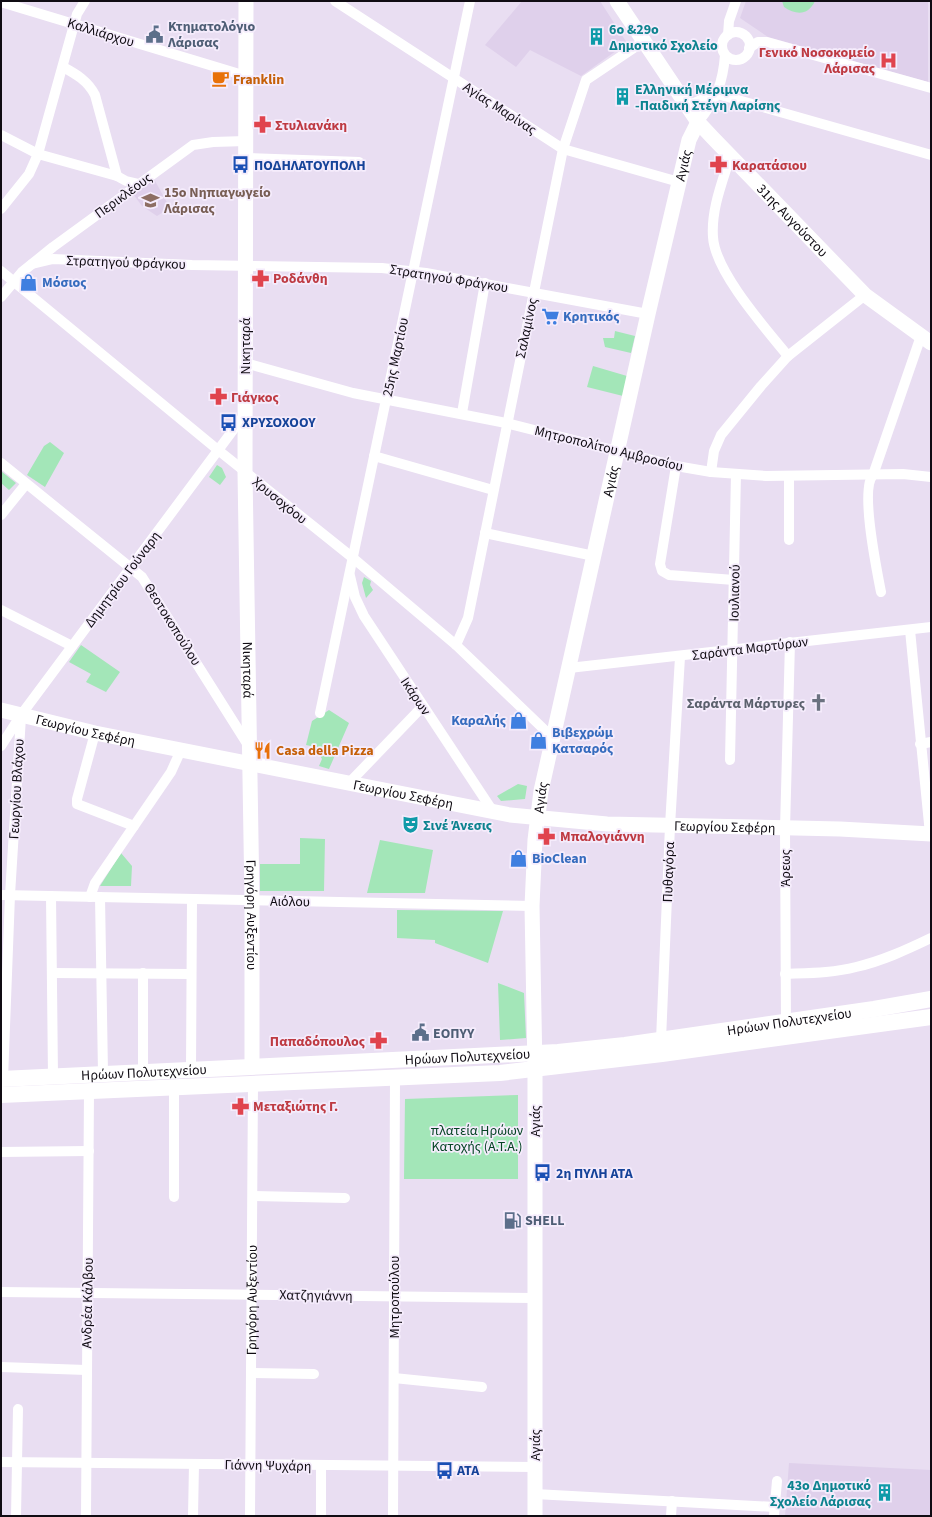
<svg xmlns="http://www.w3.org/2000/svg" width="932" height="1517" viewBox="0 0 932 1517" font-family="'Source Sans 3',sans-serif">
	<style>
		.built { fill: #dfd0eb }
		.green { fill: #a3e6b8 }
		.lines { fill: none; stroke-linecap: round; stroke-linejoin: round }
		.street { stroke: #fff; stroke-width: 10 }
		.secondary { stroke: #fff; stroke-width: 15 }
		.primary { stroke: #fff; stroke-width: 16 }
		.labels { text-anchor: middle; stroke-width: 3.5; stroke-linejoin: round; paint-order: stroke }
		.service-label { font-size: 14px; font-weight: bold; fill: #4e5e75; stroke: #f5ecfc; text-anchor: start }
		.culture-label { font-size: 14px; font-weight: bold; fill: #0d838f; stroke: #f5ecfc; text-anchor: start }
		.street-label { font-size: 14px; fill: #100c13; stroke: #f5ecfc }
		.health-label { font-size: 14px; font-weight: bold; fill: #be3a42; stroke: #f5ecfc; text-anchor: start }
		.food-label { font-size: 14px; font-weight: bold; fill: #c56008; stroke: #f5ecfc; text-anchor: start }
		.transit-label { font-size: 14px; font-weight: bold; fill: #164399; stroke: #f5ecfc; text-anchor: start }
		.education-label { font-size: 14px; font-weight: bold; fill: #785e54; stroke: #f5ecfc; text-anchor: start }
		.shop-label { font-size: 14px; font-weight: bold; fill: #366cbe; stroke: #f5ecfc; text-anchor: start }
		.worship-label { font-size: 14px; font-weight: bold; fill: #5b616d; stroke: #f5ecfc; text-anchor: end }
		.park-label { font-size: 14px; fill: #044423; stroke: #f5ecfc }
	</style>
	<rect width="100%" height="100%" fill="#e9def2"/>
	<path class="built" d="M522 1H600L627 43 581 76 530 50 516 67 485 45Z
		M746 1H928V82L768 37 740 18Z
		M154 179 170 208 157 216 142 206 133 194Z
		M789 1463 931 1470V1516H785Z"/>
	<path class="green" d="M782 1H815C808 16 796 15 784 7Z
		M615 331 635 336 631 353 605 347 603 338H614Z
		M593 366 627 376 623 396 587 387Z
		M50 442 64 453 45 487 27 475 44 446Z
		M217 465 222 468 226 477 220 485 209 477Z
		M1 471 16 483 9 490 1 483Z
		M364 577 371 581 370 585 373 590 366 598 362 583Z
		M81 645 120 672 106 692 86 682 91 674 69 662Z
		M329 710 349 723 329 769 319 766 322 759 318 752 320 748 306 745 312 721Z
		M518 784 527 786 525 799 501 801 497 796Z
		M300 838 325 839 324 891H260V864H300Z
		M380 840 433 850 425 893H367Z
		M121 853 132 866 131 886H100Z
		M397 910 503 911 488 963 435 943V940L397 938Z
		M498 983 524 993 526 1038 500 1040Z
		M518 1095V1179H404L405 1099Z"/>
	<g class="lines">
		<g class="street">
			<path d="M335 1 563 149 679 182"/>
			<path d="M1 2 246 76"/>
			<circle cx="736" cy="46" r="14"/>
			<path d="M728 35 729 21 736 1"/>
			<path d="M749 48 758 42H767L931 88"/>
			<path d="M63 67C76 74 88 81 95 95L117 176"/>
			<path d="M686 104C698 105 706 94 717 94L931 155"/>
			<path d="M698 122C716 100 723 83 725 55"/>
			<path d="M1 135 38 154 117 176 126 181 139 184"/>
			<path d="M730 157C722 183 711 210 713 237 715 272 766 329 788 356"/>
			<path d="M246 158 359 162"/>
			<path d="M1 209 29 174 38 154 77 14 85 1"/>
			<path d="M32 264 53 259 192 265 382 268 426 273 648 314"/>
			<path d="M1 271 218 450 353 558 456 645 553 738"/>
			<path d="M1 297 22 272 53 247 193 145 213 142 246 141"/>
			<path d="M245 363 353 393 506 423 676 466 711 472 766 476 903 474 931 477"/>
			<path d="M462 413 485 283"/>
			<path d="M374 456 493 490"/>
			<path d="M1 463 142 577 248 745"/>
			<path d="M676 466 660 564 662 571 669 575 734 580"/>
			<path d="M711 472 714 451 721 435 761 386 788 356 865 295"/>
			<path d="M1 515 26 484"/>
			<path d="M485 533 594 556"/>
			<path d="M789 540V476"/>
			<path d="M350 576 355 597 364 616 494 813"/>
			<path d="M881 592C877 571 860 489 873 475L921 336"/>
			<path d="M1 610 72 646"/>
			<path d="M910 630 930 834"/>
			<path d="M456 645 468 618 563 149 586 80 644 41"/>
			<path d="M569 668 931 627"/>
			<path d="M320 713 470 1"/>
			<path d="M95 733 77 799V804L134 826"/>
			<path d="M920 744 931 742"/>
			<path d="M1 746 21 715 245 414"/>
			<path d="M730 760 736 474"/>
			<path d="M349 783 423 706"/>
			<path d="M1 895 532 906"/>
			<path d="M51 896 53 1076"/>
			<path d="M90 897 95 883 171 772 181 750"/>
			<path d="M100 897 103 1073"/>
			<path d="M52 973 191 974"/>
			<path d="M143 973V1071"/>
			<path d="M785 974C809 973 833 973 856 967 882 961 906 950 931 938"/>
			<path d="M786 1022 785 829 790 642"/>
			<path d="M661 1040 670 826 680 657"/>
			<path d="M191 1069 192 899"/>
			<path d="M3 1079 10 895 21 717"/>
			<path d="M174 1087V1197"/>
			<path d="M1 1152 89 1151"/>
			<path d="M253 1196 345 1198"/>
			<path d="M1 1292 535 1298"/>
			<path d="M1 1367 86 1370"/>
			<path d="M252 1373 314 1374"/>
			<path d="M394 1378 482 1387"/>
			<path d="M1 1462 535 1467"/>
			<path d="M535 1494 775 1507"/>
			<path d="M16 1516 18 1409"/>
			<path d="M86 1516 89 1091"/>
			<path d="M193 1516 194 1464"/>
			<path id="s1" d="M250 1516 253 1084"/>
			<path d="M321 1516V1465"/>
			<path d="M393 1516 395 1078"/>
			<path d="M671 1516 672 1501"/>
			<path d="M774 1516 777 1481"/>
		</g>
		<g class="secondary">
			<path id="s2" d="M246 1 245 472 252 900V1067"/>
			<path id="s3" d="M617 1 698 122 712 137 865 295 931 343"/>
			<path id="s4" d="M1 710 95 733 510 815 607 824 840 829 931 834"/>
			<path id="s5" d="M535 1516V1070L532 906 535 840 541 791 648 314 689 140 698 122"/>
		</g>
		<g class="primary">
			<path id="s6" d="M1 1079 558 1052 625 1045 874 1009 931 999"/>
			<path d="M1 1095 500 1073 662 1054 931 1017"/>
		</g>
	</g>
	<defs>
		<symbol id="civic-bare" viewBox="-9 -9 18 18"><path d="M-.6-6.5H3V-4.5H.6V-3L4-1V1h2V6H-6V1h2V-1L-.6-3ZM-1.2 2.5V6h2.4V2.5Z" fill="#5c6f8a" stroke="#f5ecfc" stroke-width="2.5" paint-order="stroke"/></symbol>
		<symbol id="building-bare" viewBox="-9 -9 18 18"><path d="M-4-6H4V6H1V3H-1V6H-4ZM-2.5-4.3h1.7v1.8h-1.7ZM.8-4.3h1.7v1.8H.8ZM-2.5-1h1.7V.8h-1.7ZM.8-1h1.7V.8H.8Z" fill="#0f9aa8" stroke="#f5ecfc" stroke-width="2.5" paint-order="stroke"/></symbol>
		<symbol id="hospital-bare" viewBox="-9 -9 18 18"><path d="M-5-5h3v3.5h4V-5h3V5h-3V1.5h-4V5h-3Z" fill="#e0444e" stroke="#f5ecfc" stroke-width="2.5" paint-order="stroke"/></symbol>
		<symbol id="cafe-bare" viewBox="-9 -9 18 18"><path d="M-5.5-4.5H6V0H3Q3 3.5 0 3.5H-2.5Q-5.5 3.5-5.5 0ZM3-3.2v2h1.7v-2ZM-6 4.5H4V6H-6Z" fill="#e8710a" stroke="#f5ecfc" stroke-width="2.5" paint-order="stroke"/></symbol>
		<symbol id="pharmacy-bare" viewBox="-9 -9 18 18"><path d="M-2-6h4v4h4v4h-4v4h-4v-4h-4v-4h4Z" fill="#e0444e" stroke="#f5ecfc" stroke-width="2.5" paint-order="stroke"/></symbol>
		<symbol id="bus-bare" viewBox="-9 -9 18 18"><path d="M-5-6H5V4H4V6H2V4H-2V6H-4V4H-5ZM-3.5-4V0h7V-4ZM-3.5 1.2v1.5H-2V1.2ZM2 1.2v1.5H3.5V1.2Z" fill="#1a4fb4" stroke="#f5ecfc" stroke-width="2.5" paint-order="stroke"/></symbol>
		<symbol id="school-bare" viewBox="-9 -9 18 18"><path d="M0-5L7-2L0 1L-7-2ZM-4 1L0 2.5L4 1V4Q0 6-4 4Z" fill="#8d6e63" stroke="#f5ecfc" stroke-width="2.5" paint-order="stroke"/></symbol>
		<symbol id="shop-bare" viewBox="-9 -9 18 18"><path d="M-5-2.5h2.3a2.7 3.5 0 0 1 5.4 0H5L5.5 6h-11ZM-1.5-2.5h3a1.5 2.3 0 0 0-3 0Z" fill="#3f7fe0" stroke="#f5ecfc" stroke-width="2.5" paint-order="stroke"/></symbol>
		<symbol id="supermarket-bare" viewBox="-9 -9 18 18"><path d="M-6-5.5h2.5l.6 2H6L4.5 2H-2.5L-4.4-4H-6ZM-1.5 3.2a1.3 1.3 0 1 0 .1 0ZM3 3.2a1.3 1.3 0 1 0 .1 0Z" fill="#3f7fe0" stroke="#f5ecfc" stroke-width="2.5" paint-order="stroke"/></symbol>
		<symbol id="church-bare" viewBox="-9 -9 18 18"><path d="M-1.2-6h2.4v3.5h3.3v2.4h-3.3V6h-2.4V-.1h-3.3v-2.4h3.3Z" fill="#6b7280" stroke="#f5ecfc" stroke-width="2.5" paint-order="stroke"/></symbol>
		<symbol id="restaurant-bare" viewBox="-9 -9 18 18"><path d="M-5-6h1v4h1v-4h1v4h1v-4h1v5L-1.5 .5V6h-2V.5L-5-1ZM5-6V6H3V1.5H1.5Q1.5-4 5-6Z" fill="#e8710a" stroke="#f5ecfc" stroke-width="2.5" paint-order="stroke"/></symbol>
		<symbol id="theatre-bare" viewBox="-9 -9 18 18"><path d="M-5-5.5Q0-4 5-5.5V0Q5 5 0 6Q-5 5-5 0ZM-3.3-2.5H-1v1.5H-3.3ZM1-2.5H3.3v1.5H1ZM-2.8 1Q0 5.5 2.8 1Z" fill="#0f9aa8" stroke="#f5ecfc" stroke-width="2.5" paint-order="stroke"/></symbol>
		<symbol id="fuel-bare" viewBox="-9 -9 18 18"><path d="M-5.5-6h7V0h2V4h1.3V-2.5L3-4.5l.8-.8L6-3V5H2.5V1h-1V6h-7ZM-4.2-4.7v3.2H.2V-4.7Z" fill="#5c6f8a" stroke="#f5ecfc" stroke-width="2.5" paint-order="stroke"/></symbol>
	</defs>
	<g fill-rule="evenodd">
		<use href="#civic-bare" x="142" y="22" width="25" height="25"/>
		<use href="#building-bare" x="584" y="24" width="25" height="25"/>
		<use href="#hospital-bare" x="876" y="48" width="25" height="25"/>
		<use href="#cafe-bare" x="208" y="66" width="25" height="25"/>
		<use href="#building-bare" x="610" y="84" width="25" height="25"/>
		<use href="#pharmacy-bare" x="250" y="112" width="25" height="25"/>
		<use href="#bus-bare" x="228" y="152" width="25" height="25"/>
		<use href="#pharmacy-bare" x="706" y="152" width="25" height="25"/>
		<use href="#school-bare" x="138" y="188" width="25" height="25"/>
		<use href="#pharmacy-bare" x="248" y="266" width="25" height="25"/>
		<use href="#shop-bare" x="16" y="270" width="25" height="25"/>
		<use href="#supermarket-bare" x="538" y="304" width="25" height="25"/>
		<use href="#pharmacy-bare" x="206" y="384" width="25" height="25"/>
		<use href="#bus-bare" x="216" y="410" width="25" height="25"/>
		<use href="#church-bare" x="806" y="690" width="25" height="25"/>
		<use href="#shop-bare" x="506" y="708" width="25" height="25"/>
		<use href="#shop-bare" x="526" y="728" width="25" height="25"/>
		<use href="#restaurant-bare" x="250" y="738" width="25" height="25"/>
		<use href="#theatre-bare" x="398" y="812" width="25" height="25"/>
		<use href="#pharmacy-bare" x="534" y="824" width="25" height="25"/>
		<use href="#shop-bare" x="506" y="846" width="25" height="25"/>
		<use href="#civic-bare" x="408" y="1020" width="25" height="25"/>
		<use href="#pharmacy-bare" x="366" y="1028" width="25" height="25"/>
		<use href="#pharmacy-bare" x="228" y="1094" width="25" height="25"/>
		<use href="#bus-bare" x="530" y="1160" width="25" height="25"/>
		<use href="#fuel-bare" x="500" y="1208" width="25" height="25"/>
		<use href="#bus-bare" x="432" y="1458" width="25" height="25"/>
		<use href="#building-bare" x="872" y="1480" width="25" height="25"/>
	</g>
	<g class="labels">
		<g class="service-label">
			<text x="168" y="31">Κτηματολόγιο<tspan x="168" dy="16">Λάρισας</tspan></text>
			<text x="433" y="1038">ΕΟΠΥΥ</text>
			<text x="525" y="1225">SHELL</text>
		</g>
		<g class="culture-label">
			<text x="609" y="34">6ο &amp;29ο<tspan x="609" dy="16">Δημοτικό Σχολείο</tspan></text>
			<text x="635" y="94">Ελληνική Μέριμνα<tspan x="635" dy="16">-Παιδική Στέγη Λαρίσης</tspan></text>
			<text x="423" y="830">Σινέ Άνεσις</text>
			<text x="871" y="1490" text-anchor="end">43ο Δημοτικό<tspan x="871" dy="16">Σχολείο Λάρισας</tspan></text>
		</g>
		<g class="street-label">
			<text transform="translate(101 32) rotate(17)" y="5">Καλλιάρχου</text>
			<text transform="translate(500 108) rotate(33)" y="5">Αγίας Μαρίνας</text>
			<text dy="5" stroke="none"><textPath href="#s5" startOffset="1367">Αγιάς</textPath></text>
			<text transform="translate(123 195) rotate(-36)" y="5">Περικλέους</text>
			<text dy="5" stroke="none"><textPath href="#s3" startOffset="282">31ης Αυγούστου</textPath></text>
			<text transform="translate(126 262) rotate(2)" y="5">Στρατηγού Φράγκου</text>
			<text transform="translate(449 278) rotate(9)" y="5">Στρατηγού Φράγκου</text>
			<text transform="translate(526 328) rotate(-78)" y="5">Σαλαμίνος</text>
			<text transform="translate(245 346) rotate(-90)" y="5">Νικηταρά</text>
			<text transform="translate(395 357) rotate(-78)" y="5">25ης Μαρτίου</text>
			<text transform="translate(609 448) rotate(14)" y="5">Μητροπολίτου Αμβροσίου</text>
			<text dy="5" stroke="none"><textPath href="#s5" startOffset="1043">Αγιάς</textPath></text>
			<text transform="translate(280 500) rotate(39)" y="5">Χρυσοχόου</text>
			<text transform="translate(122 579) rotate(-53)" y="5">Δημητρίου Γούναρη</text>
			<text transform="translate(734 593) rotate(-89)" y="5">Ιουλιανού</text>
			<text transform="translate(173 624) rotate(58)" y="5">Θεοτοκοπούλου</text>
			<text transform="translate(750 648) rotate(-7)" y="5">Σαράντα Μαρτύρων</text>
			<text dy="5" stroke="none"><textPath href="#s2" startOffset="669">Νικηταρά</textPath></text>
			<text transform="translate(416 696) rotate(56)" y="5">Ικάρων</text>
			<text dy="5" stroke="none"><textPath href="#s4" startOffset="87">Γεωργίου Σεφέρη</textPath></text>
			<text transform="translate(16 789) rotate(-87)" y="5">Γεωργίου Βλάχου</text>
			<text dy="5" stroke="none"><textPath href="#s4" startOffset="411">Γεωργίου Σεφέρη</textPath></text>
			<text dy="5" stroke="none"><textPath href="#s5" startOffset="719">Αγιάς</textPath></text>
			<text dy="5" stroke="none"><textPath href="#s4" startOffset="735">Γεωργίου Σεφέρη</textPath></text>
			<text transform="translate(785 868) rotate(-90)" y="5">Άρεως</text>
			<text transform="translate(668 872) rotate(-88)" y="5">Πυθαγόρα</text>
			<text transform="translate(290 901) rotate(1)" y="5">Αιόλου</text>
			<text dy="5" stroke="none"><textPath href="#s2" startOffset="914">Γρηγόρη Αυξεντίου</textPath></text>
			<text dy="5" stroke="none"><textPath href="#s6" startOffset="791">Ηρώων Πολυτεχνείου</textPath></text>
			<text dy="5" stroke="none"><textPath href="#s6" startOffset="467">Ηρώων Πολυτεχνείου</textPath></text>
			<text dy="5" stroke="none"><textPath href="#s6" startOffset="143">Ηρώων Πολυτεχνείου</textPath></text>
			<text transform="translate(535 1121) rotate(-90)" y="5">Αγιάς</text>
			<text transform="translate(316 1295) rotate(1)" y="5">Χατζηγιάννη</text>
			<text transform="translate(394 1297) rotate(-90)" y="5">Μητροπούλου</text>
			<text dy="5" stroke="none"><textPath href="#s1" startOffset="216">Γρηγόρη Αυξεντίου</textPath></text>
			<text transform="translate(87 1303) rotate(-89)" y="5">Ανδρέα Κάλβου</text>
			<text transform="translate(535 1445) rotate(-90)" y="5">Αγιάς</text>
			<text transform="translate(268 1465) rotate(1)" y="5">Γιάννη Ψυχάρη</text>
		</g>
		<g class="health-label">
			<text x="875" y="57" text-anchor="end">Γενικό Νοσοκομείο<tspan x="875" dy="16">Λάρισας</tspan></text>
			<text x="275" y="130">Στυλιανάκη</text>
			<text x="732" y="170">Καρατάσιου</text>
			<text x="273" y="283">Ροδάνθη</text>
			<text x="231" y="402">Γιάγκος</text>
			<text x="560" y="841">Μπαλογιάννη</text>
			<text x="365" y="1046" text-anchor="end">Παπαδόπουλος</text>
			<text x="253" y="1111">Μεταξιώτης Γ.</text>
		</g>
		<g class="food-label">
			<text x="233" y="84">Franklin</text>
			<text x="276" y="755">Casa della Pizza</text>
		</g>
		<g class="transit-label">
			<text x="254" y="170">ΠΟΔΗΛΑΤΟΥΠΟΛΗ</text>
			<text x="242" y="427">ΧΡΥΣΟΧΟΟΥ</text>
			<text x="556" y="1178">2η ΠΥΛΗ ΑΤΑ</text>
			<text x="457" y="1475">ΑΤΑ</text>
		</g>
		<g class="education-label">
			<text x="164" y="197">15ο Νηπιαγωγείο<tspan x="164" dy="16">Λάρισας</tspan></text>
		</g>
		<g class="shop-label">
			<text x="42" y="287">Μόσιος</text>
			<text x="563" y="321">Κρητικός</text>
			<text x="506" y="725" text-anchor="end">Καραλής</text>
			<text x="552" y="737">Βιβεχρώμ<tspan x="552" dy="16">Κατσαρός</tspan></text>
			<text x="532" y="863">BioClean</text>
		</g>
		<g class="worship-label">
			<text x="805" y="708">Σαράντα Μάρτυρες</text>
		</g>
		<g class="park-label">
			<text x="477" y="1135">πλατεία Ηρώων<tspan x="477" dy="16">Κατοχής (Α.Τ.Α.)</tspan></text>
		</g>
	</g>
	<rect width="932" height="1517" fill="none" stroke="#100c13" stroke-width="4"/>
</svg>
